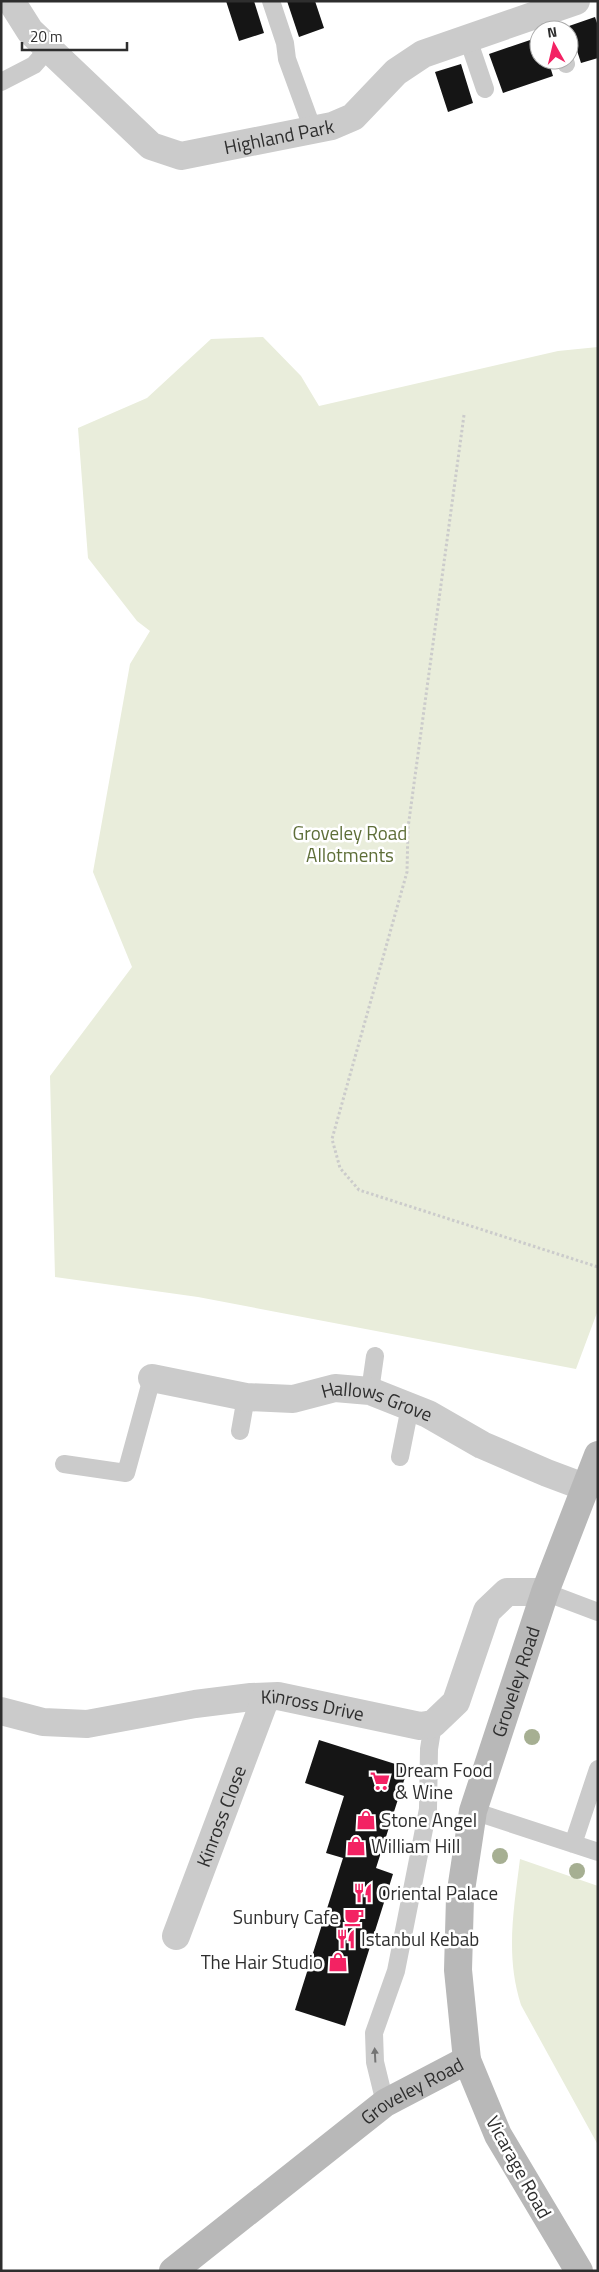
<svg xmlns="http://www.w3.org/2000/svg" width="599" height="2272" viewBox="0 0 599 2272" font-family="'Titillium Web',sans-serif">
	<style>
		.green { fill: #e9eddb }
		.building { fill: #151515 }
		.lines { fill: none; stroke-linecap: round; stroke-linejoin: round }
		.path { stroke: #cbcbcb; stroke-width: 3; stroke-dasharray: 2.5 2.5; stroke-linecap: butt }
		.lane { stroke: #cbcbcb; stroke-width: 18 }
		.street { stroke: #cbcbcb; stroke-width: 28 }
		.secondary { stroke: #b8b8b8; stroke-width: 28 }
		.tree { fill: #a6af92 }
		.oneway { fill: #757575 }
		.labels { text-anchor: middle; stroke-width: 5; stroke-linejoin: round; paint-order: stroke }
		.street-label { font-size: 19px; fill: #2e2e2e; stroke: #fff }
		.park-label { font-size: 19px; fill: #5e6e38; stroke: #fff }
		.poi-label { font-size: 19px; fill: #2e2e2e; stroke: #fff; text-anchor: start }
	</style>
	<rect width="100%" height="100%" fill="#fff"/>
	<path class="green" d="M263 337 301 376 319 406 558 351 598 347V1310L576 1369 198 1297 55 1277 50 1076 132 967 93 872 130 664 150 631 137 621 88 558 78 428 147 398 211 339Z
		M520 1859 598 1886V2145L521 2005C505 1955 514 1909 520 1859Z"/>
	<path class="building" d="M226 1H254L264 33 239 41Z
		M287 1H315L324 28 299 37Z
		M595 17 598 26V58L581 63 569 26Z
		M539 37V60H548L553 76 503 93 489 54Z
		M461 64 473 103 448 112 435 72Z
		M319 1740 408 1768 376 1868 393 1874 345 2026 295 2010 343 1858 326 1853 344 1796 305 1783Z"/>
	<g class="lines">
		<path class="path" d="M464 415 408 828 407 872 332 1139 340 1168 359 1190 598 1267"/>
		<path class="lane" d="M271 1 285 43 287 59 313 130
			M546 12 553 30
			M468 39 485 89
			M564 60 566 64
			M1 82 34 65 48 49
			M370 1391 375 1356
			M240 1431 246 1397
			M400 1457 410 1407
			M64 1464 126 1473 152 1378
			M545 1592 598 1612
			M473 1811 598 1852
			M573 1844 598 1769
			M385 2103 375 2062 374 2033 396 1971 428 1809 429 1749 433 1724"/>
		<g class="street">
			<path id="s1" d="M11 1 30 31 151 146 181 156 332 126 353 117 396 72 423 54 576 1"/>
			<path id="s2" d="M152 1378 246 1397 293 1399 335 1388 370 1391 428 1414 482 1445 547 1473 587 1488"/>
			<path id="s3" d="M1 1711 43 1722 87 1724 195 1704 251 1697 278 1696 420 1726 433 1724 456 1702 487 1611 507 1592H545"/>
			<path id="s4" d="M176 1936 266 1697"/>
		</g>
		<g class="secondary">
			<path id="s5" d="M173 2271 385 2103 467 2060"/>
			<path id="s6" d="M579 2271 498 2135 467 2060 458 1970 460 1897 473 1811 545 1592 598 1455"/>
		</g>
	</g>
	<g class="tree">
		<circle cx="532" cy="1737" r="8"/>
		<circle cx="500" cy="1856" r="8"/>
		<circle cx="577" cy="1871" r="8"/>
	</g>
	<defs><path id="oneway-solid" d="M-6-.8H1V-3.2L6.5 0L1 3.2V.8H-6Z" transform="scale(1.25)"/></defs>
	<use class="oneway" href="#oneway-solid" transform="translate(375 2055) rotate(-93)"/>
	<defs>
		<symbol id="supermarket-bare" viewBox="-9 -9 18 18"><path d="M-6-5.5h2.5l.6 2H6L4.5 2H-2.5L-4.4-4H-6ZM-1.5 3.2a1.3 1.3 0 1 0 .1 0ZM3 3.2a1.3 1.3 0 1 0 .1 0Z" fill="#f32263" stroke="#fff" stroke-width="2.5" paint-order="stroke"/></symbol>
		<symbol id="shop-bare" viewBox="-9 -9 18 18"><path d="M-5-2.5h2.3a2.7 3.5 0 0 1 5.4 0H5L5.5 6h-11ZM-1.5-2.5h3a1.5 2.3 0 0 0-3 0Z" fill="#f32263" stroke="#fff" stroke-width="2.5" paint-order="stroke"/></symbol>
		<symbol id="restaurant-bare" viewBox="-9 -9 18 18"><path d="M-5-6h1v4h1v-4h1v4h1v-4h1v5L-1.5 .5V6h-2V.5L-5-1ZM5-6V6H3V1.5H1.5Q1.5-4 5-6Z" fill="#f32263" stroke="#fff" stroke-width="2.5" paint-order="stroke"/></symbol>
		<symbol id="cafe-bare" viewBox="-9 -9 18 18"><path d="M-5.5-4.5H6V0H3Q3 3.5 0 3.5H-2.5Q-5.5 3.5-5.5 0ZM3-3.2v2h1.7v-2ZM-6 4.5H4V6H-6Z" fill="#f32263" stroke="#fff" stroke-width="2.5" paint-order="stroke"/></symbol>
	</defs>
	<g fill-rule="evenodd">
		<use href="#supermarket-bare" x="366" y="1767" width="28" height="28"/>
		<use href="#shop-bare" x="352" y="1806" width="28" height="28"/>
		<use href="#shop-bare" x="342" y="1832" width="28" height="28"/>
		<use href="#restaurant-bare" x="349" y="1879" width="28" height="28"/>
		<use href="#cafe-bare" x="340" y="1903" width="28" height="28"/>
		<use href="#restaurant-bare" x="332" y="1925" width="28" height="28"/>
		<use href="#shop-bare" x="324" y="1948" width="28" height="28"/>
	</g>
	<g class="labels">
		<g class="street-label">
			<text dy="7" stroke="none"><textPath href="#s1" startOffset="334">Highland Park</textPath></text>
			<text dy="7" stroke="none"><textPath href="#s2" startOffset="230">Hallows Grove</textPath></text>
			<text dy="7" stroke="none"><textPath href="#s6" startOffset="626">Groveley Road</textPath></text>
			<text dy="7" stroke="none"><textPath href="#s3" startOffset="316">Kinross Drive</textPath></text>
			<text dy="7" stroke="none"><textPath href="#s4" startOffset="128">Kinross Close</textPath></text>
			<text dy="7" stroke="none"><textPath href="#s5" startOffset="300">Groveley Road</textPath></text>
			<text transform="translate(519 2167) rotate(61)" y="7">Vicarage Road</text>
		</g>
		<g class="park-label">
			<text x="350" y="840">Groveley Road<tspan x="350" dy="22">Allotments</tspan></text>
		</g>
		<g class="poi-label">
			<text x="395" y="1777">Dream Food<tspan x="395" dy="22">&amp; Wine</tspan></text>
			<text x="381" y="1827">Stone Angel</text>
			<text x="371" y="1853">William Hill</text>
			<text x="378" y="1900">Oriental Palace</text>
			<text x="339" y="1924" text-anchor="end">Sunbury Cafe</text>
			<text x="361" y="1946">Istanbul Kebab</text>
			<text x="323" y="1969" text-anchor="end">The Hair Studio</text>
		</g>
	</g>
	<rect width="599" height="2272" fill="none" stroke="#2e2e2e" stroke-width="5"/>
	<g transform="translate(554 45) rotate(352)"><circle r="24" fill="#ffffff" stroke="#ababab"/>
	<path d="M0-4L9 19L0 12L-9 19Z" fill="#f32263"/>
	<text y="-8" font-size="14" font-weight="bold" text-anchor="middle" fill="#2e2e2e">N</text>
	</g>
	<path d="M22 42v8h105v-8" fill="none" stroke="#2e2e2e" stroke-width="2.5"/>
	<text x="30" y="42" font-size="15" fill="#2e2e2e" stroke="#ffffff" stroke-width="4" paint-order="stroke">20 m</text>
</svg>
